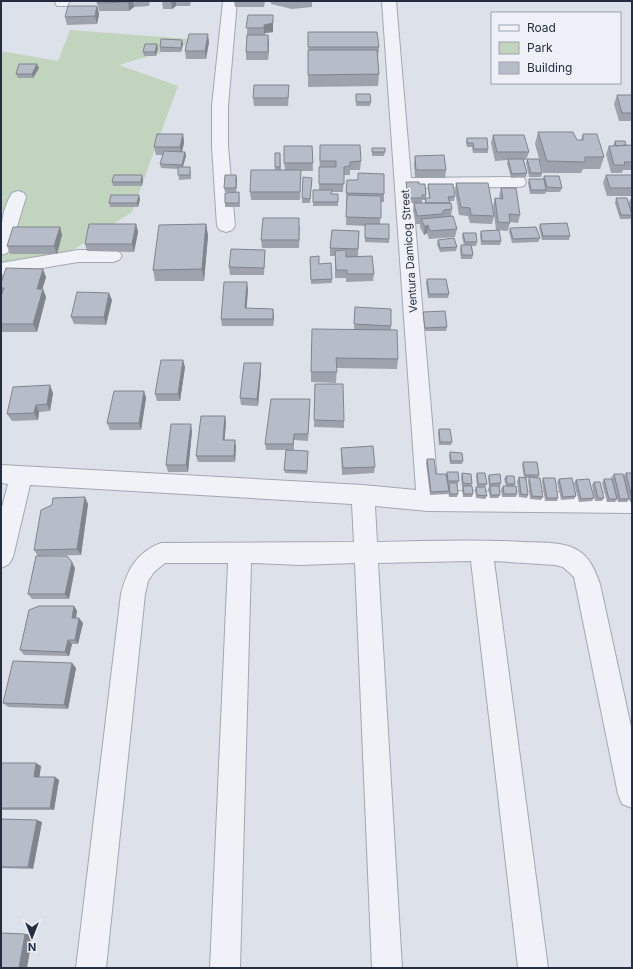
<svg xmlns="http://www.w3.org/2000/svg" width="633" height="969" viewBox="0 0 633 969" font-family="Inter,sans-serif">
	<style>
		.green { fill: #c1d4bd }
		.lines { fill: none; stroke-linecap: round; stroke-linejoin: round }
		.minor-casing { stroke: #a2a7b3; stroke-width: 2 }
		.minor { fill: #f0f2f7; fill-rule: evenodd }
		.wall { fill: #9da2ad }
		.shaded-wall { fill: #80848d }
		.building { fill: #b7bcc9; stroke: #80848d }
		.labels { text-anchor: middle; stroke-width: 3.5; stroke-linejoin: round; paint-order: stroke }
		.street-label { font-size: 11px; fill: #252d41; stroke: #edf0f6 }
	</style>
	<rect width="100%" height="100%" fill="#dde1e9"/>
	<path class="green" d="M70 30 203 40 119 65 178 86 132 212 1 296V51L58 61Z"/>
	<g class="lines">
		<defs>
			<path id="minor" d="M56 1H70L67 6H57L55 3Z
				M223 1H237L228 106V146L235 226 232 230 226 232 220 230 217 226 212 146V106Z
				M382 1H396L411 178 518 177 524 178 526 182 524 186 518 187 412 188 438 491 632 493V513L428 511 375 506 377 542C426 541 474 539 523 542 541 543 564 541 579 551 591 559 595 571 600 584L632 731V808L622 804 618 794 574 577 563 567 555 565 494 561 548 968H518L471 561 378 563 402 968H372L355 563 300 565 251 563 240 968H210L228 563H165L154 572 148 581 145 594 106 968H76L121 594C127 570 137 552 161 543L354 542 352 504 30 485 13 557 9 564 1 568V511L8 484 1 483V465L363 485 416 490Z
				M18 191 24 193 26 197 10 249 7 253 1 255C1 234 0 212 12 193Z
				M78 250H113L119 252 122 256 119 260 113 262H78L1 275V263Z"/>
		</defs>
		<use href="#minor" class="minor-casing"/>
		<use href="#minor" class="minor"/>
	</g>
	<path class="wall" d="M98 1H150L149 6 134 7 129 11H99L97 3Z
		M162 1H191L190 6H176L172 9H163Z
		M234 1H265L264 7H235Z
		M271 1H312V7L292 9 271 4Z
		M97 6 99 14 97 24 67 25 65 17Z
		M248 15 273 32 265 33 264 35 269 43 268 60H246V52Z
		M308 32 379 47 378 59 379 74 378 86 308 87Z
		M209 42 206 59H186L185 51Z
		M183 44 181 52H160V47Z
		M158 48 156 56H144L143 52Z
		M39 68 33 78H18L16 74Z
		M289 94 288 106H254L253 98Z
		M356 94 371 102 370 106H356Z
		M617 95H632V121H619L614 104Z
		M538 132 577 140H581L583 134 604 157 600 169H583L581 173H543L535 144Z
		M183 134 184 143 182 152H185L186 156 183 167 191 171V179L179 180 178 169 161 168 160 164 163 155H156L154 147Z
		M493 135 529 152 526 160H524L527 173 526 177 511 178 507 163 508 160 495 161 491 143Z
		M467 138 488 149V153H473L472 147H467L466 142Z
		M615 141 626 145H632V170H623L622 173H611L606 154 609 146H613Z
		M320 145 361 161 360 170H350V175H344L343 192H332L331 194H338V206H313V190H319Z
		M312 146 313 171H301L300 200H251L250 192 275 170V153H280L281 170H285L284 163Z
		M372 148 385 152 384 156H372Z
		M415 156 446 170 445 178H415L414 164Z
		M527 159 542 173 541 177H529L526 163Z
		M606 175H632V196H607L603 183Z
		M544 176 562 188 560 192H546L545 194H530L528 183 529 179H543Z
		M312 178 310 203H302V198Z
		M237 179 236 192H225L224 188Z
		M143 180 142 186H113L112 182Z
		M347 180 384 194V202H381L380 224 389 239V243L365 242V226L346 225 347 201H346Z
		M406 182 419 184 426 195V198H429L428 188V184L455 196 454 201H449L452 209 451 216 457 229 455 237 429 239 427 233 424 235 420 227V224H416L413 211 414 203H425V200H422V203H407L406 186Z
		M456 183 494 216 492 224 470 223 468 216 459 215 455 191Z
		M501 188 520 215 518 223 510 222 508 231 496 230 493 206 495 198 500 199 499 196Z
		M239 192 240 207H225V203Z
		M616 198 629 203 630 199H632V216L630 219H620L615 203Z
		M140 199 138 207H110L109 203Z
		M136 224 138 232 134 252 87 251 85 244Z
		M206 224 208 236 204 281H155L153 270Z
		M540 224 570 236 569 240H542L539 228Z
		M300 226 299 248H262L261 240Z
		M60 227 62 235 57 254H10L7 246Z
		M510 228 540 238 538 242 512 243 509 232Z
		M359 231 358 256 374 274 373 281 346 282V278H335V256H330V248Z
		M481 231 501 241 500 245H481L480 235Z
		M463 233 477 242 476 246H472L473 255 472 259H461L460 249 461 245H464L462 237Z
		M438 240 457 247 456 251 440 252 437 244Z
		M265 250V257L264 275H230L229 267Z
		M310 257 319 264 332 279V283L311 284Z
		M46 277 42 289 46 297 37 332H1V296L2 294 1 292V283Z
		M427 279 449 294 448 298H428L426 283Z
		M248 290 246 308 274 316 273 326H222L221 319Z
		M112 300 106 325 74 324 71 317Z
		M355 307 391 326V330L398 359 397 369 337 368 336 383 311 382V372L354 329Z
		M423 312 447 327 446 331H425L423 316Z
		M185 367 180 401H157L155 394Z
		M261 371 258 406 241 405 240 398Z
		M315 384 344 421V428L314 427Z
		M144 391 146 398 141 430H110L107 423Z
		M53 393 50 411 39 412 38 420 12 421 7 414Z
		M310 406 308 441 294 440V450H266L265 444Z
		M225 416 226 423 224 440 236 447 235 462H198L196 456Z
		M439 429 452 442 451 445H439L438 433Z
		M192 431 188 472H168L166 465Z
		M341 448 375 467 374 473 342 475 341 454Z
		M308 451 307 474 285 473 284 470Z
		M450 452 463 461 462 464H450L449 456Z
		M427 459 436 474 446 475 447 472 459 481 457 484 458 494 457 497H449L448 492V494L430 495 426 463Z
		M523 462 539 475 538 478 543 497 541 500 530 499 528 481 529 478H526L528 495 527 498 519 497 517 481 519 477 524 478 522 465Z
		M462 473 472 484 471 486 473 494 472 497H463L462 489 463 487H462L461 477Z
		M477 473 487 484 485 487 487 496 485 499 476 498 475 490 476 487H477L476 476Z
		M626 473H632V502H630L629 499 627 502H618L617 499 615 502H607L602 483 604 479H612L611 478 614 474 626 486 623 476Z
		M489 475 501 483 500 487H499L500 495 498 498H490L488 489 489 487 488 478Z
		M506 476 515 484 514 486 517 494 516 497H502L501 489 503 486H506L504 479Z
		M543 478 558 498 557 501H545L542 482Z
		M559 479 576 496 574 499 561 500 557 482Z
		M576 480 594 498 592 501 579 502 574 483Z
		M594 482 604 498 602 501H595L592 485Z
		M88 504 81 555 38 556 34 550 52 505Z
		M75 568 69 599H32L28 594Z
		M74 606 77 611 76 618 83 623 78 644H72L69 656 24 655 20 650Z
		M72 663 76 668 68 709 8 707 3 703Z
		M1 763 41 766 39 777H55L59 780 54 810H1Z
		M1 819 42 822 33 869 1 868Z"/>
	<path class="shaded-wall" d="M129 1H133L134 7 129 11 128 2Z
		M171 1H176V6L172 9Z
		M97 6 99 14 97 24 95 16Z
		M273 15V32L265 33 264 36V25Z
		M208 34 209 42 206 59 205 51Z
		M268 35 269 43 268 60Z
		M182 40 183 44 181 52V48Z
		M157 44 158 48 156 56 155 52Z
		M37 64 39 68 33 78 32 74Z
		M183 134 184 143 181 155 180 147Z
		M185 152 186 156 182 169V165Z
		M142 175 143 180 142 186 141 182Z
		M236 175 237 179 236 192Z
		M139 195 140 199 138 207 137 203Z
		M136 224 138 232 134 252 132 244Z
		M206 224 208 236 204 281 202 269Z
		M428 225 427 233 424 235 425 227Z
		M60 227 62 235 57 254 54 246Z
		M43 269 46 277 40 297 37 289Z
		M247 282 248 290 246 316 245 308Z
		M43 289 46 297 37 332 33 324Z
		M109 293 112 300 106 325 104 317Z
		M273 309 274 316 273 326Z
		M183 360 185 367 180 401 178 394Z
		M261 363V371L258 406 257 399Z
		M50 385 53 393 50 411 47 404Z
		M144 391 146 398 141 430 139 423Z
		M36 405 39 412 38 420 34 413Z
		M225 416 226 423 224 447 223 440Z
		M191 424 192 431 188 472 186 465Z
		M235 440 236 447 235 462 234 456Z
		M85 497 88 504 81 555 77 549Z
		M72 562 75 568 69 599 65 594Z
		M74 606 77 611 75 623 72 618Z
		M79 618 83 623 78 644 75 640Z
		M68 640 72 644 69 656 65 652Z
		M72 663 76 668 68 709 64 705Z
		M36 763 41 766 39 780 34 777Z
		M55 777 59 780 54 810 50 808Z
		M37 820 42 822 33 869 28 867Z
		M25 934H33L27 968H19Z"/>
	<path class="building" d="M98 1H129L128 2 97 3Z
		M68 6H97L95 16 65 17Z
		M248 15H273V23L264 25V28H246Z
		M308 32H377L379 47H308Z
		M189 34H208L205 51H185Z
		M247 35H268V52H246Z
		M161 39 182 40 181 48 160 47Z
		M145 44H157L155 52H143Z
		M308 50H377L379 74 308 75Z
		M19 64H37L32 74H16Z
		M254 85H289L288 98H253Z
		M356 94H370L371 102H356Z
		M617 95H632V113H622Z
		M538 132H573L577 140H583V134H597L604 157H585V162L547 161Z
		M157 134H183L180 147H154Z
		M493 135H524L529 152H497Z
		M467 138H487L488 149H474L473 143H467Z
		M615 141H625L626 145 616 146Z
		M320 145H360L361 161 350 162V166L344 167V184H319V167H336V161H320Z
		M632 145V162H624L625 165H614L609 146Z
		M284 146H312L313 163H284Z
		M372 148H385V152H372Z
		M164 151 185 152 182 165 160 164Z
		M275 153H280V167H275Z
		M444 155 446 170H416L415 156Z
		M508 159H523L527 173 512 174Z
		M527 159H539L542 173H531Z
		M178 167H190V175H178Z
		M251 170H301L300 192H250Z
		M358 173 384 174V194L346 193 347 180H358Z
		M114 175H142L141 182H112Z
		M225 175H236V188H224Z
		M606 175H632V188H610Z
		M544 176H559L562 188 547 187Z
		M303 177 312 178 310 199 302 198Z
		M529 179H544L546 190H531Z
		M406 182H419V184H425L426 195H422V198H408Z
		M456 183H488L494 216 471 215 470 208 461 207Z
		M428 184H453L455 196 448 197 450 203H426L425 198H430Z
		M501 188H516L520 215 509 214 510 223 498 222 495 198 503 199Z
		M313 190H332L331 194H338V202H313Z
		M239 192V203H225V193Z
		M111 195H139L137 203H109Z
		M347 195 381 196V218L346 217Z
		M616 198H627L632 215H621Z
		M414 203H451L452 209 444 210 442 214 417 216Z
		M453 216 457 229 430 231 428 225 425 227 421 219Z
		M263 218H299V240H261Z
		M567 223 570 236H543L540 224Z
		M89 224H136L132 244H85Z
		M206 224 202 269 153 270 159 225Z
		M365 224H389V239L365 238Z
		M13 227H60L54 246H7Z
		M536 227 540 238 513 239 510 228Z
		M332 230 359 231 358 249 330 248Z
		M499 230 501 241H482L481 231Z
		M463 233H476L477 242H465Z
		M454 238 457 247 440 248 438 240Z
		M461 245H471L473 255H462Z
		M231 249 265 250 264 268 229 267Z
		M346 250V257L372 256 374 274H347V270H336L335 251Z
		M319 256V264L331 263 332 279 311 280 310 257Z
		M6 268 43 269 37 289H43L33 324H1V296L4 288H1V283Z
		M427 279H446L449 294H429Z
		M224 282H247L245 308 273 309V319H221Z
		M77 292 109 293 104 317H71Z
		M355 307 391 309V326L354 324Z
		M445 311 447 327 425 328 423 312Z
		M312 329 397 330 398 359 336 358 337 372H311Z
		M161 360H183L178 394H155Z
		M244 363H261L257 399 240 398Z
		M315 384H343L344 421 314 420Z
		M50 385 47 404 36 405 34 413 7 414 13 387Z
		M114 391H144L139 423H107Z
		M271 399H310L308 434H294L293 444H265Z
		M201 416H225L223 440H235L234 456H196Z
		M171 424H191L186 465H166Z
		M439 429H450L452 442H440Z
		M373 446 375 467 343 468 341 448Z
		M286 450 308 451 307 471 284 470Z
		M450 452 462 453 463 461H451Z
		M427 459H434L436 474H446L449 491 431 492Z
		M523 462H537L539 475H525Z
		M447 472H458L459 481H448Z
		M462 473 471 474 472 484 463 483Z
		M477 473H485L487 484H478Z
		M626 473H632V498Z
		M500 474 501 483 490 484 489 475Z
		M614 474H623L629 499H620Z
		M506 476H514L515 484H507Z
		M519 477 526 478 528 495 521 494Z
		M529 477 540 478 543 497 532 496Z
		M543 478H555L558 498H547Z
		M572 478 576 496 563 497 559 479Z
		M589 479 594 498 581 499 576 480Z
		M604 479H612L617 499H609Z
		M594 482H600L604 498H598Z
		M449 483H457L458 494H450Z
		M463 486H472L473 494H464Z
		M490 486H499L500 495H491Z
		M503 486H516L517 494H504Z
		M476 487H485L487 496 477 495Z
		M85 497 77 549 34 550 41 510 52 505 53 498Z
		M36 556H67L72 562 65 594H28Z
		M39 606H74L72 618H79L75 640H68L65 652 20 650 29 610Z
		M13 661 72 663 64 705 3 703Z
		M1 763H36L34 777H55L50 808H1Z
		M1 819 37 820 28 867H1Z
		M1 933 25 934 19 968H1Z"/>
	<g class="labels">
		<g class="street-label">
			<text transform="translate(409 251) rotate(-94)" y="4">Ventura Damicog Street</text>
		</g>
	</g>
	<rect width="633" height="969" fill="none" stroke="#252d41" stroke-width="4"/>
	<rect x="491" y="12" width="130" height="72" fill="#edf0f6" stroke="#9da2ae"/>
	<rect x="499" y="25" width="20" height="6" fill="#f0f2f7" stroke="#9da2ae"/>
	<text x="527" y="32" font-size="12" fill="#252d41">Road</text>
	<rect x="499" y="42" width="20" height="12" fill="#c1d4bd" stroke="#9da2ae"/>
	<text x="527" y="52" font-size="12" fill="#252d41">Park</text>
	<rect x="499" y="62" width="20" height="12" fill="#b7bcc9" stroke="#9da2ae"/>
	<text x="527" y="72" font-size="12" fill="#252d41">Building</text>
	<g transform="translate(32 937) rotate(180)" stroke="#edf0f6" stroke-width="3" paint-order="stroke">
	<path d="M0-3L7 15L0 10L-7 15Z" fill="#252d41"/>
	<text y="-6" font-size="11" font-weight="bold" text-anchor="middle" fill="#252d41">N</text>
	</g>
</svg>
